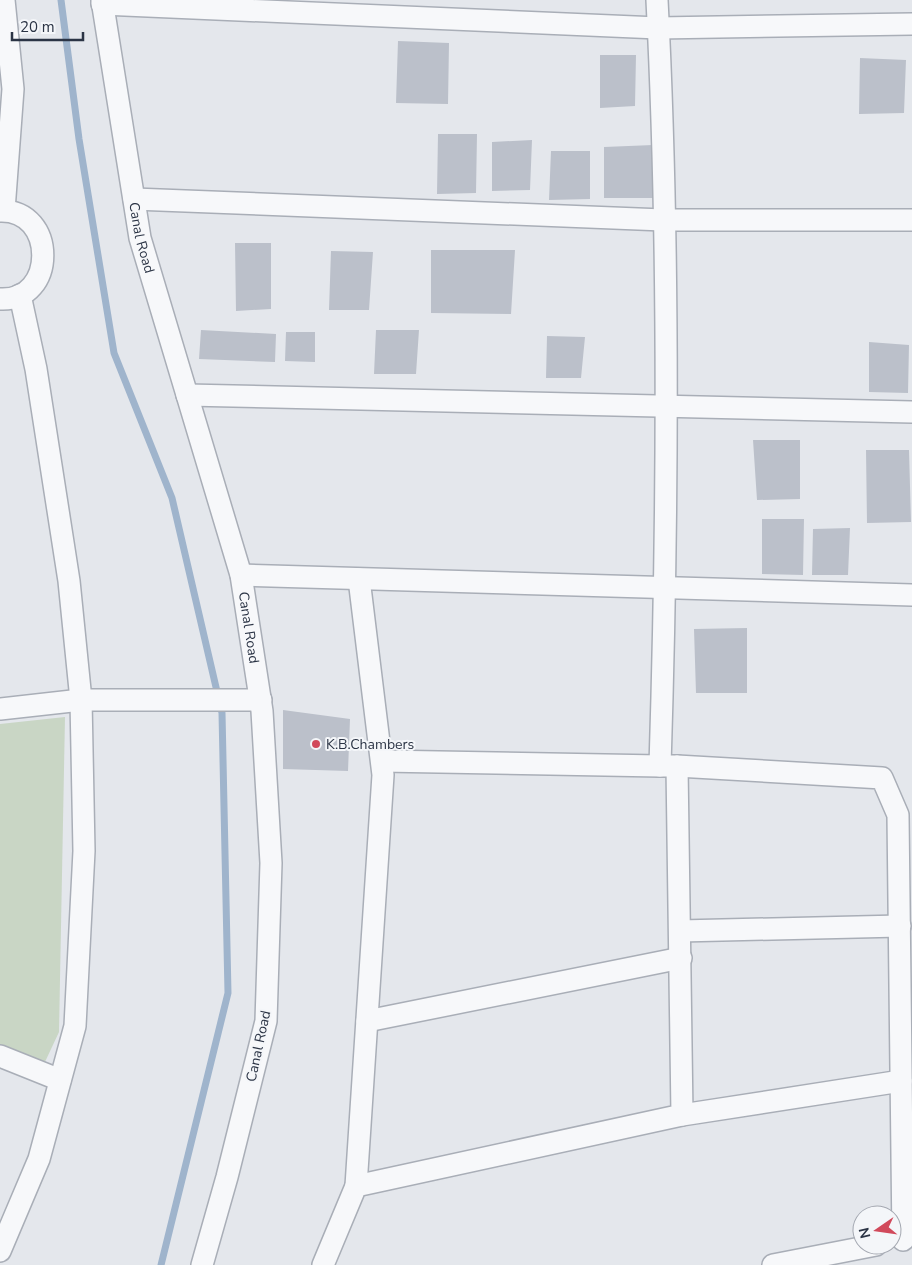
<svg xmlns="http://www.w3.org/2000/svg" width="912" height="1265" viewBox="0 0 912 1265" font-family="'Nunito Sans',sans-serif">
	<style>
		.green { fill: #c9d6c5 }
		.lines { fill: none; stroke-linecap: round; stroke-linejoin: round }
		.stream { stroke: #9fb4cc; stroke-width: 7 }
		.building { fill: #bbc0ca }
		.street-casing { stroke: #a9aeb7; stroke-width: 24 }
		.street { stroke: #f7f8fa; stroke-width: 21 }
		.poi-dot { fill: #d1495b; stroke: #f4f6f9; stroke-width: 2 }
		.labels { text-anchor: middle; stroke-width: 4; stroke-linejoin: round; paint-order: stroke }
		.street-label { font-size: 14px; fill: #2b3445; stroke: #f4f6f9 }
		.poi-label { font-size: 14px; fill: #2b3445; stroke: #f4f6f9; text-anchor: start }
	</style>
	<rect width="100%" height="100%" fill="#e4e7ec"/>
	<path class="green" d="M65 717 59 1032 44 1064 0 1046V724Z"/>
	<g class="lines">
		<path class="stream" d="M61 0 79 139 114 353 172 498 222 713 228 993 161 1265"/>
	</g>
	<path class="building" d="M398 41 449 43 448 104 396 103Z
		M600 55H636L635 106 600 108Z
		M860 58 906 60 904 113 859 114Z
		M438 134H477L476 193 437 194Z
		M532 140 530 190 492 191V142Z
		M653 145 654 198H604V147Z
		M551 151H590V199L549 200Z
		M235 243H271V309L236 311Z
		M431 250H515L511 314 431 313Z
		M331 251 373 252 369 310H329Z
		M201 330 276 334 275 362 199 359Z
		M376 330H419L416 374H374Z
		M286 332H315V362L285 361Z
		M547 336 585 337 581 378H546Z
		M869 342 909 345 908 393 869 392Z
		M753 440H800V499L757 500Z
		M866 450H909L911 522 867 523Z
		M762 519H804L803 575 762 574Z
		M850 528 848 575H812L813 529Z
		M747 628V693H696L694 629Z
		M283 710 350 719 348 771 283 769Z"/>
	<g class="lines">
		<defs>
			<g id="street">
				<path id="s1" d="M102 0 140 238 241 575 262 711 271 863 266 1021 227 1177 202 1265"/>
				<path d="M102 4 658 28 912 24"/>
				<path d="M134 199 663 220H912"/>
				<path d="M4 210 13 89 4 0"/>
				<path d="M0 211C57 209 57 302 0 299"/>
				<path d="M187 395 912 412"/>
				<path d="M241 575 912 595"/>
				<path d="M0 709 81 700H261"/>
				<path d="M382 761 660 766"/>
				<path d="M677 766 882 778 898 815 903 1240"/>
				<path d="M680 931 900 926"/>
				<path d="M367 1021 681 958"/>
				<path d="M0 1056 60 1080"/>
				<path d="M682 1115 901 1081"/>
				<path d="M356 1186 383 775 359 579"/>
				<path d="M0 1251 39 1159 75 1026 84 851 81 700 69 581 36 369 20 295"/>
				<path d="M323 1265 356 1186 682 1115 677 766H660C668 511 670 255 657 0"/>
				<path d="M773 1265 876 1245"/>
			</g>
		</defs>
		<use href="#street" class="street-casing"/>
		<use href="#street" class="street"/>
	</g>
	<circle class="poi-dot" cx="316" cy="744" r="5"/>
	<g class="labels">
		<g class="street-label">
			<text dy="5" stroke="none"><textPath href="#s1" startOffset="241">Canal Road</textPath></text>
			<text dy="5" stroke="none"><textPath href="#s1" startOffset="646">Canal Road</textPath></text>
			<text transform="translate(258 1046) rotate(-78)" y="5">Canal Road</text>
		</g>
		<g class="poi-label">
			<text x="326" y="749">K.B.Chambers</text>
		</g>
	</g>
	<g transform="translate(877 1230) rotate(257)"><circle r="24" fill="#f4f6f9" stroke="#a4a8b1"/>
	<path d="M0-4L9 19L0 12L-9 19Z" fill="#d1495b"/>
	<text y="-8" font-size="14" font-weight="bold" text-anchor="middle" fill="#2b3445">N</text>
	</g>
	<path d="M12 32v8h71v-8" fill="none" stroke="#2b3445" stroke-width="2.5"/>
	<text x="20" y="32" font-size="15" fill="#2b3445" stroke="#f4f6f9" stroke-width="4" paint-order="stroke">20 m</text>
</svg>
